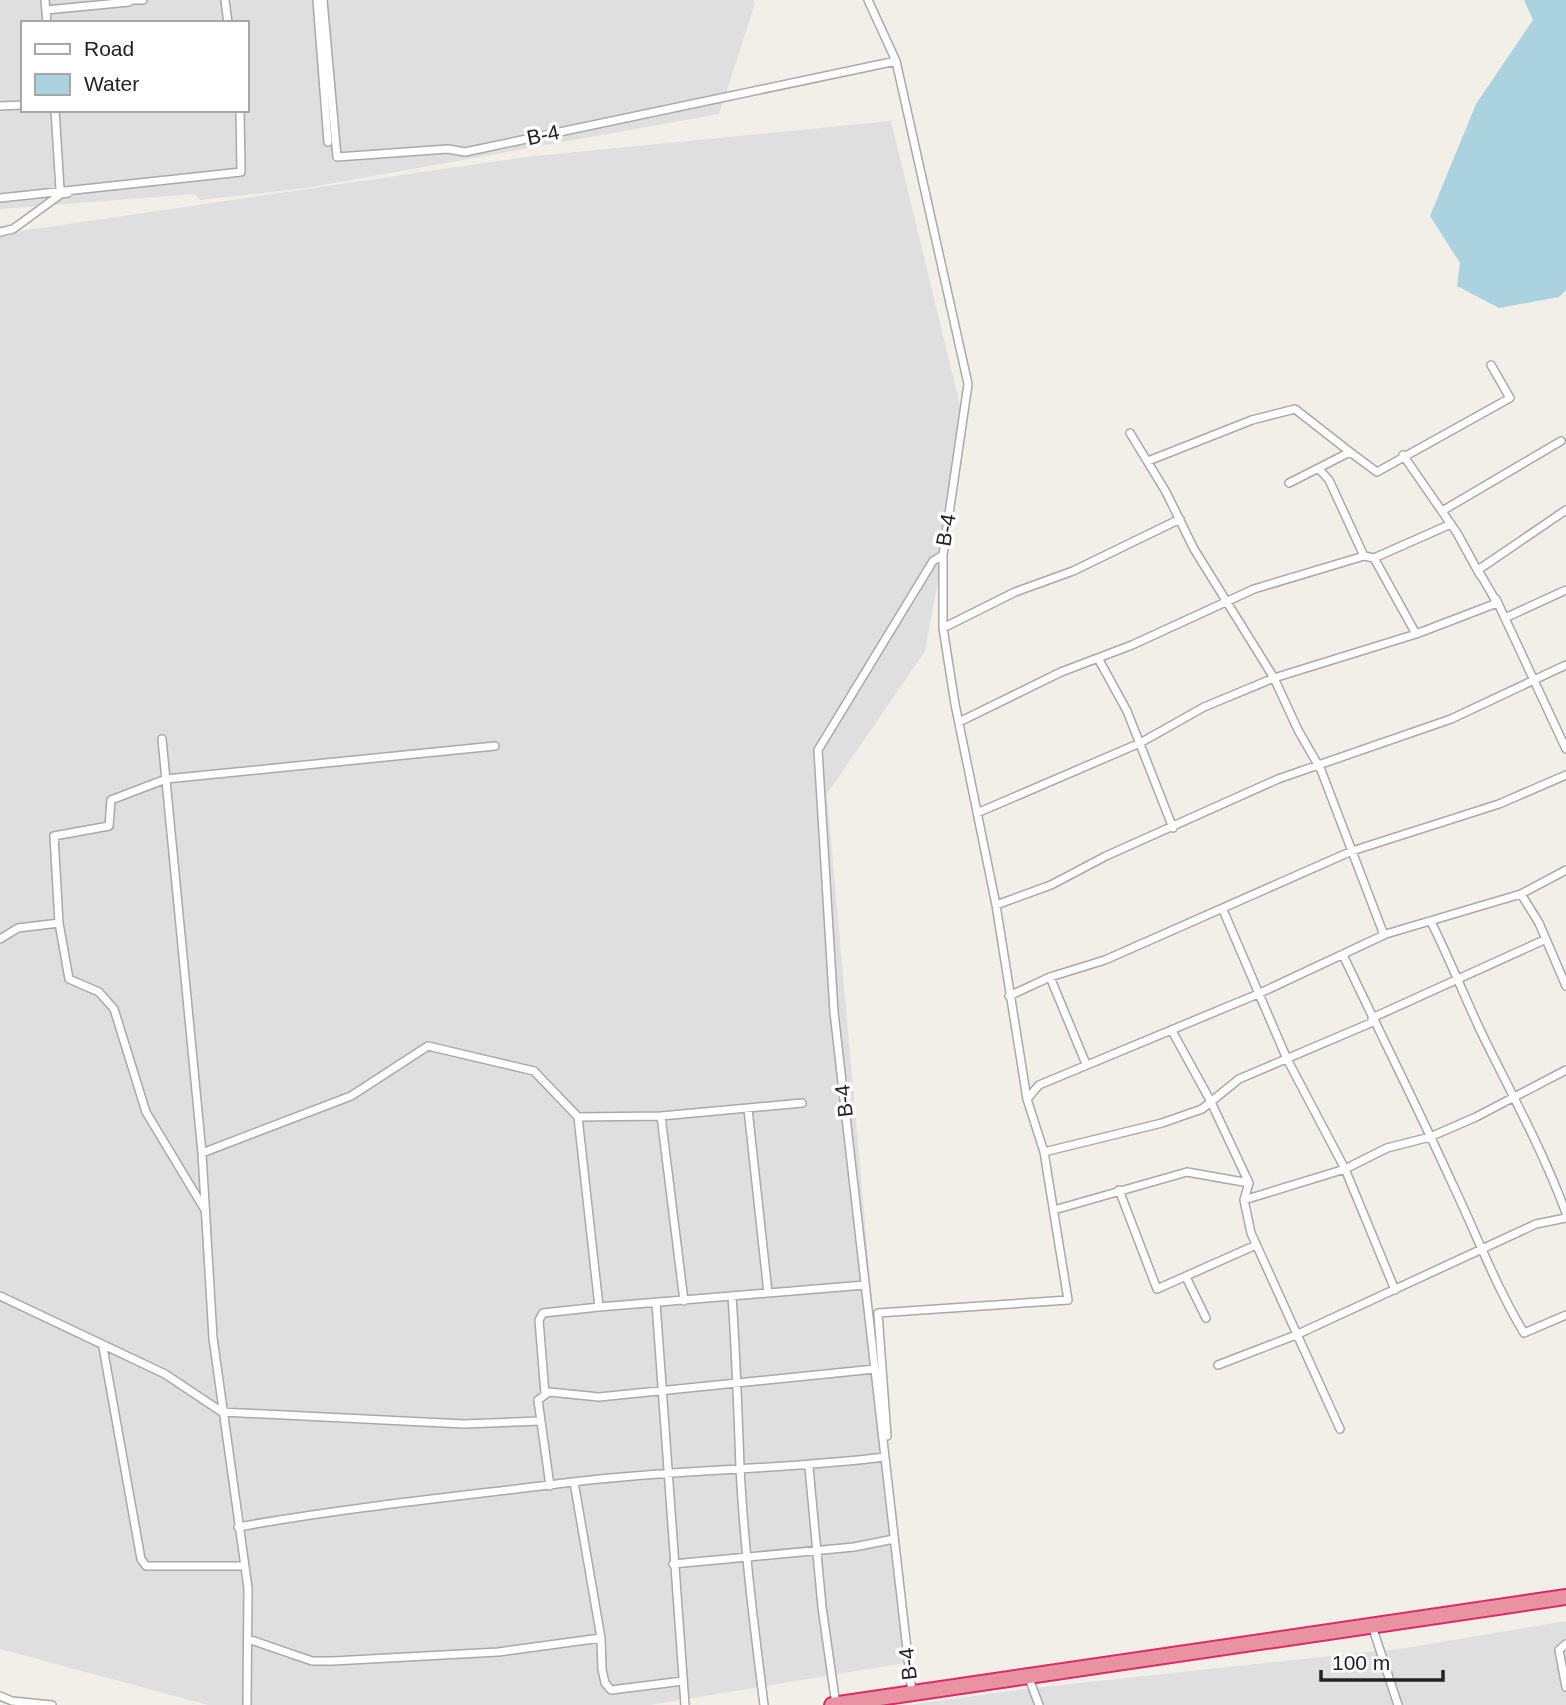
<svg xmlns="http://www.w3.org/2000/svg" width="1566" height="1705" viewBox="0 0 1566 1705" font-family="Helvetica,sans-serif">
	<style>
		.residential { fill: #e0dfdf; fill-rule: evenodd }
		.water { fill: #aad3df }
		.lines { fill: none; stroke-linecap: round; stroke-linejoin: round }
		.street-casing { stroke: #a9a9a9; stroke-width: 10 }
		.highway-casing { stroke: #dc2a67; stroke-width: 18 }
		.street { stroke: #fff; stroke-width: 7 }
		.highway { stroke: #e892a2; stroke-width: 14 }
		.labels { text-anchor: middle; stroke-width: 7; stroke-linejoin: round; paint-order: stroke }
		.street-label { font-size: 21px; fill: #222; stroke: #fff }
	</style>
	<rect width="100%" height="100%" fill="#f2efe9"/>
	<path class="residential" d="M0 0H754L755 4 719 114 306 188 200 200 195 194 0 209ZM23 23H247V110H23Z
		M891 121 966 430 925 651 827 794 904 1663 650 1705H208L0 1649V234L525 157Z
		M1566 1621V1705H909L1033 1688 1406 1648Z"/>
	<path class="water" d="M1524 0H1566V290L1559 297 1499 308 1457 286 1460 263 1430 216 1476 104 1533 20Z"/>
	<g class="lines">
		<defs>
			<path id="street" d="M45 0 47 23
				M129 0H143
				M225 0 228 23
				M317 0 328 142
				M323 0 337 157 448 149 465 152 896 61 968 384 943 555 933 561 818 750 834 1012 912 1693
				M868 0 896 61
				M46 10 129 2
				M0 106 23 105
				M55 110 60 189
				M0 198 241 172 240 110
				M0 232 13 229 61 194 68 193
				M1130 433 1166 492 1194 549 1274 678 1298 730 1321 770 1384 935
				M1403 455 1457 533 1480 575
				M1148 461 1252 420 1295 409 1350 452
				M1319 469 1329 480 1364 556
				M1289 483 1350 452 1377 472 1510 398 1491 365
				M1442 511 1561 441
				M1374 558 1416 634
				M1496 599 1566 749
				M1507 617 1566 590
				M943 628 1015 592 1073 571 1180 519
				M1099 660 1127 711 1173 828
				M959 722 1061 672 1132 645 1254 589 1364 556 1374 558 1451 524
				M162 739 202 1153 213 1338 248 1588 247 1705
				M977 813 1140 743 1204 707 1274 678 1416 634 1497 603 1478 570 1566 510
				M1521 894 1539 923 1566 986
				M996 905 1051 885 1106 856 1278 779 1451 719 1566 665
				M1223 910 1287 1059 1345 1169 1395 1290
				M1431 922C1452 963 1468 1007 1489 1048 1516 1102 1545 1156 1566 1213
				M59 923 54 836 109 826 111 800 166 779 495 746
				M0 939 18 928 59 923 69 979 99 992 114 1009 146 1112 205 1210
				M1343 955C1379 1031 1417 1106 1452 1183 1476 1233 1495 1285 1524 1333L1566 1315
				M1050 977 1086 1064
				M1009 996 1050 977 1105 960 1352 851 1499 804 1566 775
				M1372 1018 1544 940
				M1172 1031 1210 1100 1249 1183 1244 1200 1251 1233 1340 1429
				M1027 1099 1039 1085 1258 994 1386 934 1521 894 1566 870
				M748 1109 768 1293
				M661 1116 684 1301
				M578 1117 661 1116 802 1103
				M1044 1152 1162 1123 1202 1109 1239 1079 1373 1022
				M202 1153 351 1096 428 1046 534 1071 578 1117 599 1307 865 1285
				M1119 1190 1157 1289 1256 1245
				M1244 1200 1345 1169 1387 1148 1430 1137 1476 1117 1566 1070
				M1054 1210 1187 1172 1249 1183
				M1186 1277 1206 1318
				M0 1296 165 1374 222 1412 464 1424 540 1421
				M732 1296C736 1353 738 1410 740 1467 744 1546 754 1626 764 1705
				M656 1303 685 1705
				M103 1347 141 1559 146 1566H244
				M1218 1365 1296 1335 1536 1224 1566 1218
				M545 1394 539 1320 543 1313 599 1307
				M887 1436 878 1313 1068 1300 1044 1152 1027 1099 996 905 955 704 943 628V555
				M809 1467 822 1607 836 1705
				M574 1482 601 1638 602 1669 605 1683 611 1690 683 1681
				M550 1486 538 1400 549 1392 599 1397 875 1369
				M238 1527C349 1507 462 1496 573 1482 677 1469 781 1470 885 1457
				M673 1564 854 1547 894 1539
				M1372 1626 1398 1705
				M248 1639 312 1661H333L498 1652 601 1638
				M1566 1644 1559 1650 1566 1687
				M1028 1676 1039 1705
				M0 1696 12 1701 52 1705"/>
			<path id="highway" d="M832 1705 1566 1597"/>
		</defs>
		<use href="#street" class="street-casing"/>
		<use href="#highway" class="highway-casing"/>
		<use href="#street" class="street"/>
		<use href="#highway" class="highway"/>
	</g>
	<g class="labels">
		<g class="street-label">
			<text transform="translate(543 135) rotate(-12)" y="7">B-4</text>
			<text transform="translate(946 530) rotate(-80)" y="7">B-4</text>
			<text transform="translate(844 1101) rotate(-97)" y="7">B-4</text>
			<text transform="translate(908 1664) rotate(-97)" y="7">B-4</text>
		</g>
	</g>
	<rect x="21" y="21" width="228" height="91" fill="#ffffff" stroke="#a7a7a7" stroke-width="2"/>
	<rect x="35" y="44" width="35" height="10" fill="#ffffff" stroke="#a7a7a7" stroke-width="2"/>
	<text x="84" y="56" font-size="21" fill="#222222">Road</text>
	<rect x="35" y="74" width="35" height="21" fill="#aad3df" stroke="#a7a7a7" stroke-width="2"/>
	<text x="84" y="91" font-size="21" fill="#222222">Water</text>
	<path d="M1321 1670v10h122v-10" fill="none" stroke="#222222" stroke-width="3.5"/>
	<text x="1332" y="1670" font-size="21" fill="#222222" stroke="#ffffff" stroke-width="5" paint-order="stroke">100 m</text>
</svg>
